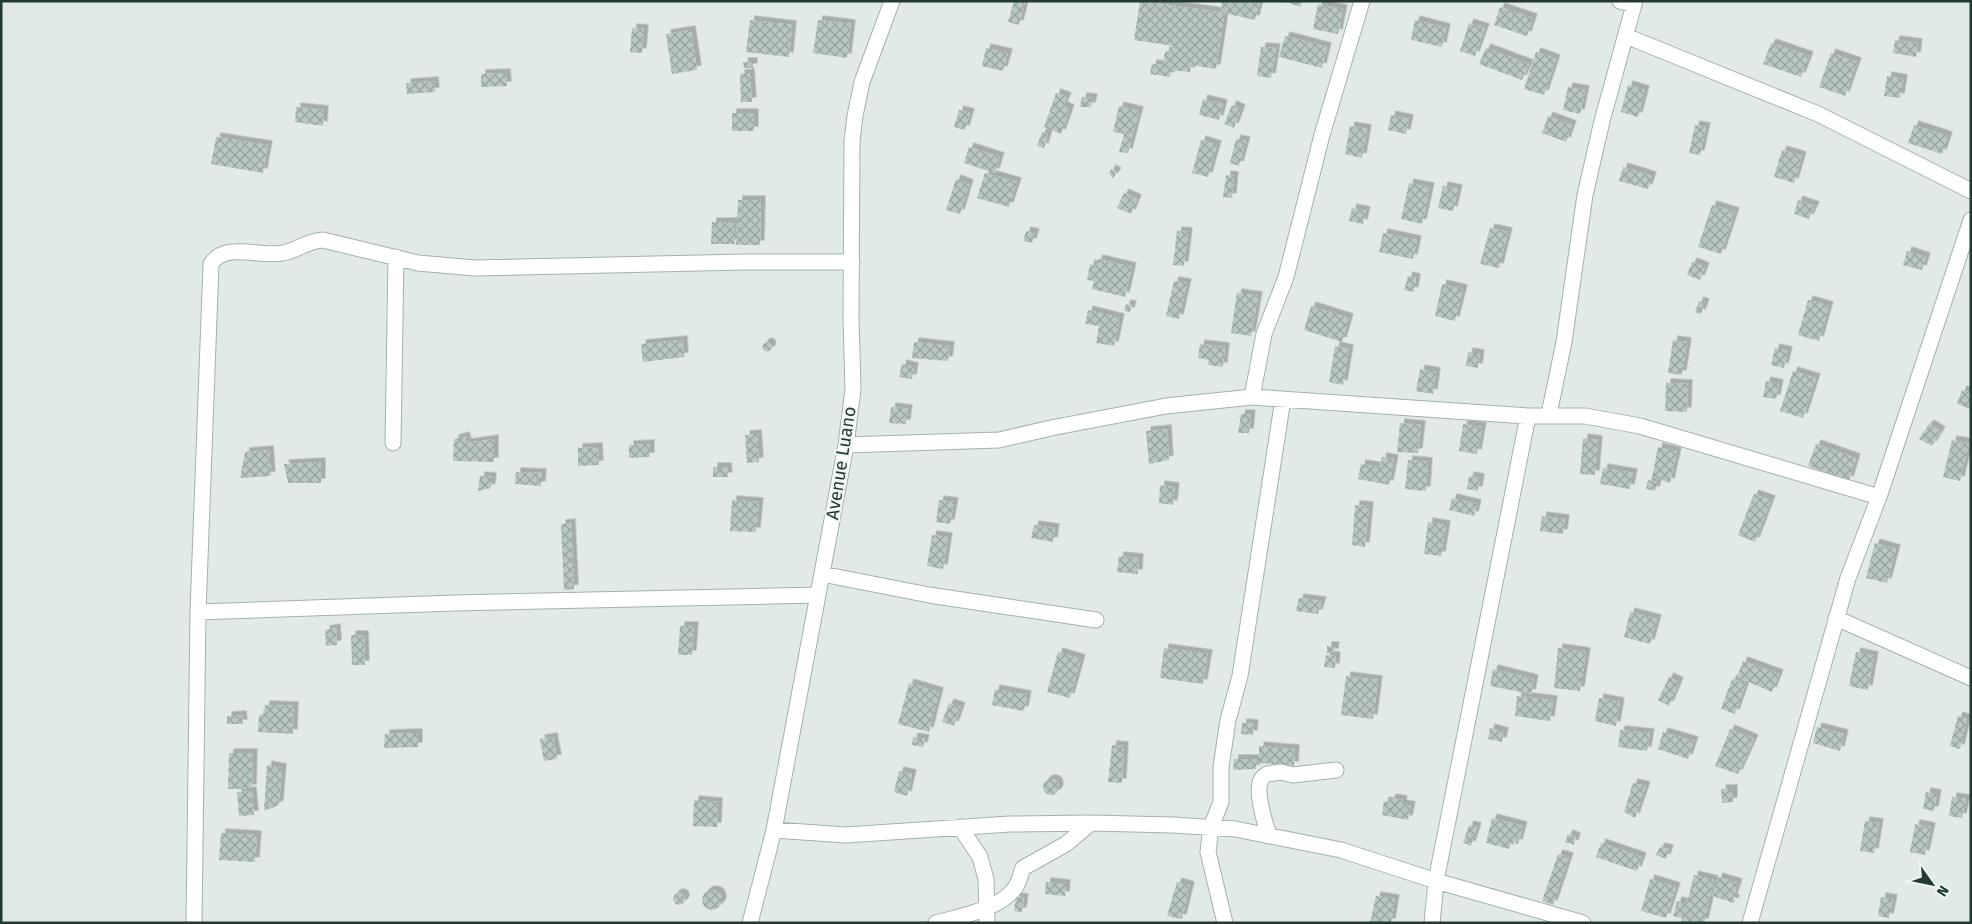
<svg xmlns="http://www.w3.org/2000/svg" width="1972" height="924" viewBox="0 0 1972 924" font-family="'Fira Sans',sans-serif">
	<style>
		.building { fill: url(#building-cross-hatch); filter: url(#shadow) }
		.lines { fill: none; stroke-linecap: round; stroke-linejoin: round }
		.minor-casing { stroke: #a4b1ad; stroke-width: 17 }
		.minor { stroke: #fff; stroke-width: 15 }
		.labels { text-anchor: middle; stroke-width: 4; stroke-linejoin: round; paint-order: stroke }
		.street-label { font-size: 18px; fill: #233933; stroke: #f1f7f4 }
	</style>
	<defs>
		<pattern id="building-cross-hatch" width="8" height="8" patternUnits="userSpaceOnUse" patternTransform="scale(1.25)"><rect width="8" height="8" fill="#b9c7c2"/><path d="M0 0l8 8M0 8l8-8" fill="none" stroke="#96a39e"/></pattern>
		<filter id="shadow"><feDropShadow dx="4.5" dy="-4.5" stdDeviation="0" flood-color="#0004"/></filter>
	</defs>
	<rect width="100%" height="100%" fill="#e1eae6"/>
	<path class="building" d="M1014 1H1025L1019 25 1008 22Z
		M1140 1 1220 12 1222 1H1260L1255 20 1220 12 1224 16 1216 69 1191 65 1190 72 1171 70 1170 77 1150 74 1152 64 1163 65 1165 51 1172 52 1173 46 1134 40Z
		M1282 1H1302L1301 7Z
		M1318 4 1343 9 1338 34 1313 29Z
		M1500 7 1533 18 1527 36 1494 25Z
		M750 20 792 25 789 57 746 52Z
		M818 20 851 24 847 58 813 53Z
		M1415 20 1446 28 1442 47 1411 40Z
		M1469 23 1485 28 1475 56 1460 51Z
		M632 28 644 29 642 53 630 52Z
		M691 30 697 70 672 74 666 34Z
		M1285 36 1327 47 1322 68 1279 57Z
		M1895 40 1918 43 1916 57 1893 53Z
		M1771 43 1809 56 1801 77 1763 64Z
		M1261 47 1276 48 1271 78 1257 76Z
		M986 48 1008 53 1003 71 982 66Z
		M1486 48 1529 64 1522 80 1479 64Z
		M1536 52 1556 59 1544 95 1524 89Z
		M1831 53 1857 62 1845 96 1819 87Z
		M743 62H753V68H744Z
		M506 73 507 86 481 87V74Z
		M750 73 752 102H741L740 74Z
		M1887 76 1903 79 1900 98 1884 96Z
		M434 81 435 92 407 94 406 83Z
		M1628 85 1645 90 1638 117 1621 112Z
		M1568 87 1585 90 1580 114 1563 110Z
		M1056 93 1067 97 1063 106 1070 109 1061 134 1044 127Z
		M1082 97 1093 98 1091 107H1080Z
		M1203 99 1223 104 1219 120 1199 115Z
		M1232 105 1241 109 1234 128 1224 124Z
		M1119 106 1139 111 1128 153 1119 152 1124 134 1113 132Z
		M296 107 324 110 323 126 295 122Z
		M959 110 970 113 965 130 954 127Z
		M732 113H754V131H732Z
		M1391 115 1409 119 1406 134 1388 130Z
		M1548 116 1572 125 1566 142 1542 133Z
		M1695 125 1706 127 1700 155 1689 153Z
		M1914 125 1948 136 1942 154 1908 143Z
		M1350 126 1367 129 1362 158 1345 154Z
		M1042 132 1048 134 1044 148 1037 146Z
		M216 137 268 145 263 173 211 164Z
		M1236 139 1246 141 1239 166 1230 163Z
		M1201 140 1217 145 1208 177 1192 173Z
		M969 147 1000 157 995 173 964 163Z
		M1782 150 1802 156 1794 183 1774 177Z
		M1623 167 1652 176 1648 189 1619 181Z
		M1111 169 1117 172 1113 178 1109 174Z
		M985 173 1017 182 1009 207 977 198Z
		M1226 175 1234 176 1232 198 1223 197Z
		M956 179 969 184 960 214 946 210Z
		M1409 183 1430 187 1422 224 1401 219Z
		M1443 186 1458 189 1453 211 1438 208Z
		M1124 193 1137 199 1131 214 1117 208Z
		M738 200H761L760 245H736Z
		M1798 200 1815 206 1809 219 1794 214Z
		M1712 205 1735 212 1721 254 1698 247Z
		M1352 208 1366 211 1363 224 1349 221Z
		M712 222H735V244H711Z
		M1490 228 1508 232 1499 268 1480 264Z
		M1026 231 1035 233 1032 243 1023 241Z
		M1177 231 1188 232 1184 266 1173 265Z
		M1383 233 1417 240 1413 259 1379 252Z
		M1907 251 1926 257 1922 270 1903 265Z
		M1098 259 1132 267 1125 297 1092 289 1094 281 1087 280 1090 264 1096 266Z
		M1692 262 1705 267 1700 280 1687 275Z
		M1408 276 1416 278 1414 292 1404 290Z
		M1174 281 1187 283 1179 319 1166 316Z
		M1442 284 1463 289 1455 321 1435 316Z
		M1237 293 1258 296 1251 336 1231 333Z
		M1808 300 1829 306 1819 341 1798 335Z
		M1699 301 1705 303 1701 314 1695 312Z
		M1126 304 1132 305 1130 312 1124 311Z
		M1311 306 1349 318 1342 342 1304 330Z
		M1088 310 1120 318 1114 346 1096 343 1099 326 1085 324Z
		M683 340 684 357 643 362 641 344Z
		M1673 340 1687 342 1682 375 1668 373Z
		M914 342 950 346 948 361 912 358Z
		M762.5 347a4.5 4.5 0 1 1 9 0a4.5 4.5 0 1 1-9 0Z
		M1200 344 1225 347 1223 367 1208 365 1209 360 1198 358Z
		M1335 346 1349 349 1343 385 1329 382Z
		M1775 348 1788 351 1784 368 1771 365Z
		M1468 352 1480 354 1478 368 1466 366Z
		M902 364 914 367 912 379 899 377Z
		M1420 369 1436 372 1433 394 1416 391Z
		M1793 371 1816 378 1803 418 1780 411Z
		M1766 381 1779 384 1776 399 1763 397Z
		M1666 383 1688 384 1687 412 1665 411Z
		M1962 390 1971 393V409L1957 404Z
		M891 407 908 409 906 424 889 423Z
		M1241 414H1251L1249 433H1238Z
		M1400 423 1421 425 1418 453 1397 452Z
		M1463 424 1482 427 1477 454 1459 451Z
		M1929 424 1941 431 1932 446 1919 439Z
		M1167 429 1169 460 1149 464 1146 431Z
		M757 434 759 462 747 463 745 435Z
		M465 436 467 443 494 439V462L453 461 454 439Z
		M1583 438 1598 440 1595 475 1580 474Z
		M1952 440 1969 443 1960 481 1943 477Z
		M650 444V457L629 458V445Z
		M1816 444 1856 458 1849 481 1808 466Z
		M598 447 599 465 578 466V448Z
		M1658 447 1677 452 1670 483 1652 477Z
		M269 450 271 476 240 478 245 452Z
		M1382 457 1394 459 1389 485 1358 479 1361 464 1380 467Z
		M1408 460 1428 462 1426 491 1405 489Z
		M321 462V483H288L284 464Z
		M713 467H727L728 477H713Z
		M1603 468 1633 473 1630 489 1600 484Z
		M516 472 542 473 541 486 515 484Z
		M480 476 492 477 491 488 478 491Z
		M1469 476 1480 478 1478 491 1467 489Z
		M1648 480 1658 482 1655 491 1646 489Z
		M1160 485 1175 487 1173 505 1159 503Z
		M1754 494 1771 500 1755 542 1738 535Z
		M1452 498 1477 504 1474 516 1449 510Z
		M732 500 759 502 756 532 730 531Z
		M939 500 954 502 950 524 936 522Z
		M1355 505 1369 506 1365 547 1352 545Z
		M1542 516 1565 519 1563 534 1540 531Z
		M1428 522 1446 525 1441 556 1424 554Z
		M571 523 574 589 564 590 561 524Z
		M1034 525 1055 528 1053 542 1031 538Z
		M932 535 948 537 943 569 927 566Z
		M1875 543 1896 549 1887 583 1866 578Z
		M1119 556 1139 558 1138 574 1117 572Z
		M1299 598 1322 601 1318 614 1296 611Z
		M1630 612 1657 619 1650 644 1624 637Z
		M680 626H694L692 655H678Z
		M336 628 337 645 326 646 325 630Z
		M351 635H364L365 665H352Z
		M1327 646H1335L1334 653H1327Z
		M1164 648 1208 654 1203 684 1160 678Z
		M1558 648 1586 652 1580 691 1554 688Z
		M1058 652 1081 659 1070 698 1047 692Z
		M1856 652 1874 656 1868 690 1849 686Z
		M1326 655 1336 656 1335 668 1324 667Z
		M1743 661 1779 674 1772 692 1737 677Z
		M1493 669 1534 679 1531 694 1490 686Z
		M1346 676 1378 680 1373 719 1341 715Z
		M1669 677 1679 682 1669 706 1658 700Z
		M1732 679 1746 683 1735 714 1721 709Z
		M909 683 939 692 929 732 898 724Z
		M995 689 1027 695 1024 711 992 705Z
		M1517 696 1553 700 1550 721 1515 716Z
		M1599 698 1620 702 1616 726 1595 721Z
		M949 703 961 707 954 726 942 722Z
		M265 705 294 706 293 734 258 732 259 715 264 714Z
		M242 715 243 724H227V716Z
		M1958 716 1967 719 1960 749 1950 746Z
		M1242 723 1254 724 1253 735 1241 734Z
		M1817 727 1844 734 1840 751 1813 743Z
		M1490 728 1504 732 1502 742 1488 739Z
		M1730 729 1754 739 1738 774 1715 766Z
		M1620 730 1650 733 1647 751 1618 747Z
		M1663 732 1694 741 1688 759 1658 749Z
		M418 733V747L384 748 385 734Z
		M553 737 557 759 544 761 540 739Z
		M913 737 925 739 923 747 912 745Z
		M1112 745 1124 746 1122 783 1108 782Z
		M1259 746 1295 749 1294 766 1259 763Z
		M229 753H253L252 789H228Z
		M1234 759H1257L1256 769 1233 770Z
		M267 765 282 768 279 805 264 811Z
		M899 771 912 774 907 796 894 792Z
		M1043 787a8 8 0 1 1 16 0a8 8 0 1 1-16 0Z
		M1633 783 1646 786 1635 818 1624 812Z
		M1721 789H1733V802L1722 803Z
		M252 791 254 815 239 816 237 792Z
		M1926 792 1937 794 1934 811 1923 809Z
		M1952 797 1966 799 1962 818 1949 816Z
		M1391 798 1403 800 1402 804 1411 806 1408 820 1382 815 1384 801 1390 802Z
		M694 800 718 802 717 827 693 826Z
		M1492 818 1523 826 1518 844 1511 842 1509 849 1486 843Z
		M1865 821 1879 823 1874 853 1860 851Z
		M1915 824 1931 827 1925 855 1910 852Z
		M1469 825 1477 827 1471 846 1463 843Z
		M221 833 257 835 255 862 219 860Z
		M1568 834 1576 837 1574 845 1565 842Z
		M1601 843 1642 857 1637 871 1596 857Z
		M1660 847 1669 849 1666 859 1656 855Z
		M1558 854 1569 857 1553 905 1542 901Z
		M1694 875 1714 880 1704 923H1681L1682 918 1673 916 1677 901 1687 903Z
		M1718 877 1738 883 1733 898 1735 899 1734 903 1712 896Z
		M1650 879 1676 887 1666 918 1641 911Z
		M1046 882 1066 884 1065 896 1045 894Z
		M1177 882 1190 886 1182 919 1167 916Z
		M702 900a10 10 0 1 1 20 0a10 10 0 1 1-20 0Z
		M673 899a6 6 0 1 1 12 0a6 6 0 1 1-12 0Z
		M1376 896 1395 899 1391 923H1370Z
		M1016 897 1024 898 1022 912 1014 911Z
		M1881 897 1893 899 1889 918 1878 916Z"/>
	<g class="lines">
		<defs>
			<path id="minor" d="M1620 1 1634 5
				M1626 36 1818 114 1971 191
				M1252 397 1264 334 1286 277 1322 135 1362 1
				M1549 414 1564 342 1585 195 1602 121 1635 1
				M393 443 396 257
				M846 445 999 440 1051 428 1166 406 1252 397 1528 416H1585L1640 426 1879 497
				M822 574 929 595 1096 620
				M198 612 455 603 818 595
				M1836 618 1971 678
				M960 827 980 857 986 879 987 923
				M774 830 846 835 1010 824 1091 823 1173 825 1235 829 1341 850 1436 881 1583 923
				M1270 836C1265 825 1255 791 1261 780 1262 777 1265 776 1267 774L1281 772 1293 775 1336 770
				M194 923 198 612 211 264C226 241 260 258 283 253 299 250 306 241 323 240L418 263 475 268 745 262H852
				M750 923 774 830 846 445 853 389 851 318 852 141 855 116 862 82 892 1
				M936 923C958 917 1000 909 1014 889 1019 884 1020 875 1023 868L1066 844 1091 823
				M1225 923 1208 852 1211 827 1221 802V767L1228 720 1240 676 1283 399
				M1432 923 1436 881 1528 416
				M1750 923 1848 578 1879 497 1971 220"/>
		</defs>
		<use href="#minor" class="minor-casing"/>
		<use href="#minor" class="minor"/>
	</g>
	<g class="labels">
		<g class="street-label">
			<text transform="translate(841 463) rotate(-81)" y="6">Avenue Luano</text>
		</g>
	</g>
	<rect width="1972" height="924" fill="none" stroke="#233933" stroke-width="5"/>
	<g transform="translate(1932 884) rotate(123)" stroke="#f1f7f4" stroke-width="4" paint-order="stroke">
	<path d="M0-4L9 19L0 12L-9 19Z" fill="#233933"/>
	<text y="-8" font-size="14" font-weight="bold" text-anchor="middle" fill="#233933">N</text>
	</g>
</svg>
